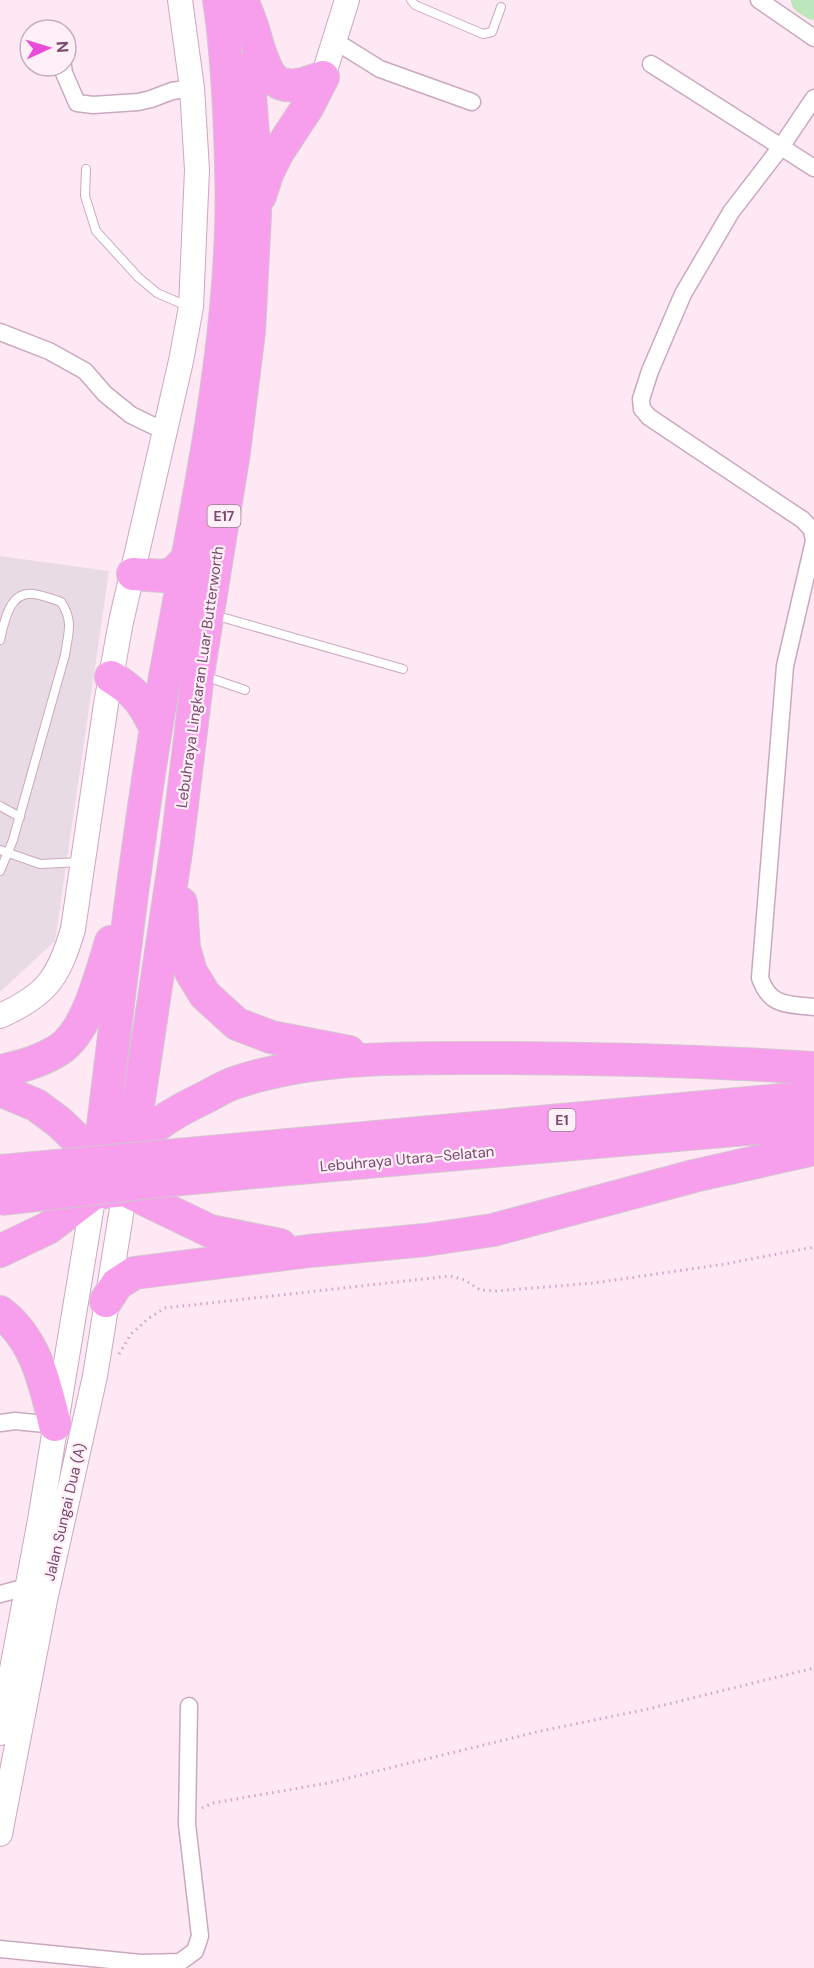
<svg xmlns="http://www.w3.org/2000/svg" width="814" height="1968" viewBox="0 0 814 1968" font-family="'DM Sans',sans-serif">
	<style>
		.industrial { fill: #e9dbe4 }
		.lines { fill: none; stroke-linecap: round; stroke-linejoin: round }
		.river { stroke: #bce7bc; stroke-width: 28 }
		.service-casing { stroke: #cba8c0; stroke-width: 10 }
		.minor-casing { stroke: #cba8c0; stroke-width: 19 }
		.secondary-casing { stroke: #cea6c2; stroke-width: 26 }
		.motorway-casing { stroke: #d4c5d1; stroke-width: 34 }
		.path { stroke: #d8a2ca; stroke-width: 3; stroke-dasharray: 1.5 4.5; stroke-linecap: butt }
		.service { stroke: #fff; stroke-width: 8 }
		.minor { stroke: #fff; stroke-width: 16 }
		.secondary { stroke: #fff; stroke-width: 24 }
		.motorway { stroke: #f79fec; stroke-width: 32 }
		.motorway-bridge-casing { stroke: #d4c5d1; stroke-width: 34; stroke-linecap: butt }
		.motorway-bridge { stroke: #f79fec; stroke-width: 32 }
		.labels { text-anchor: middle; stroke-width: 4.5; stroke-linejoin: round; paint-order: stroke }
		.shield { fill: #ffeff7; stroke: #a07c97; stroke-width: 1.5 }
		.shield-label { font-size: 14px; font-weight: bold; fill: #784b6e }
		.street-label { font-size: 15px; fill: #784b6e; stroke: #ffeff7 }
	</style>
	<rect width="100%" height="100%" fill="#fde8f3"/>
	<path class="industrial" d="M0 556 109 571 55 941 0 992Z"/>
	<g class="lines">
		<path class="river" d="M805 0 814 6"/>
		<defs>
			<path id="service" d="M411 0 415 5 483 34 492 32 501 7
				M86 169 85 196 96 231 138 277 157 293 187 306
				M214 615 403 669
				M0 640C4 623 9 591 33 594 43 595 52 599 61 602 74 621 68 634 65 655L13 840 0 871
				M204 676 245 690
				M0 806 20 817
				M0 850 40 864 81 862"/>
			<path id="minor" d="M759 0 814 38
				M335 41 380 69 472 102
				M651 64 814 168
				M63 66 64 73 77 103 93 105 138 102 151 99 172 91 192 88
				M814 98 781 147 731 212 683 294 650 371 641 399 642 409 649 417 803 520 812 530 814 541 785 666 760 978C770 1007 788 1004 814 1007
				M0 332 49 351 85 371 105 394 131 415 164 431
				M0 1423 15 1421 55 1425
				M0 1594 27 1587
				M0 1949 141 1963 180 1962 195 1951 200 1936 187 1824 189 1706"/>
			<path id="secondary" d="M323 77 347 0
				M0 1016C47 995 59 977 73 929L106 704 121 622 181 361 191 307 197 170 192 88 180 0
				M0 1733 40 1520 94 1193
				M0 1834 45 1600 95 1376 125 1190"/>
			<path id="motorway" d="M242 0C247 12 252 24 255 36 268 80 274 97 323 77
				M260 196 267 174 278 152 307 108 323 77
				M133 574 163 576 174 573 187 559
				M111 677C136 692 144 703 156 729
				M181 903 184 948 191 972 205 995 237 1024 271 1037 349 1052
				M0 1071C21 1067 42 1061 60 1049 88 1030 101 973 111 942
				M0 1090 36 1105 59 1122 83 1145 91 1149 99 1152 131 1150C154 1123 177 1111 208 1096 217 1091 227 1085 237 1082 316 1056 402 1058 484 1058 594 1058 704 1061 814 1068
				M310 1143 814 1097
				M310 1167 814 1123
				M126 1186 177 845 198 674 234 452 249 331 255 215 254 147 248 69
				M95 1189C115 1036 131 882 156 729 182 571 222 413 230 253 233 205 231 156 229 108 227 72 225 36 219 0
				M0 1251 48 1228 94 1193 125 1190 210 1231 280 1245
				M106 1301 117 1284 134 1273 309 1251 425 1240 493 1230 694 1176 814 1149
				M0 1312C36 1339 45 1384 55 1425"/>
		</defs>
		<use href="#service" class="service-casing"/>
		<use href="#minor" class="minor-casing"/>
		<use href="#secondary" class="secondary-casing"/>
		<use href="#motorway" class="motorway-casing"/>
		<path class="path" d="M119 1354 131 1334 149 1318 165 1308 450 1276 465 1280 480 1290 496 1291 594 1283 725 1264 814 1247
			M202 1808 213 1803 328 1783 541 1731 648 1709 814 1668"/>
		<use href="#service" class="service"/>
		<use href="#minor" class="minor"/>
		<use href="#secondary" class="secondary"/>
		<use href="#motorway" class="motorway"/>
		<defs>
			<path id="motorway-bridge" d="M0 1171 310 1143
				M0 1199 160 1181 310 1167"/>
		</defs>
		<use href="#motorway-bridge" class="motorway-bridge-casing"/>
		<use href="#motorway-bridge" class="motorway-bridge"/>
	</g>
	<g class="labels">
		<g class="shield">
			<rect x="207.5" y="505" width="33" height="22" rx="4.5"/>
			<rect x="548.5" y="1109" width="27" height="22" rx="4.5"/>
		</g>
		<g class="shield-label">
			<text x="224" y="521">E17</text>
			<text x="562" y="1125">E1</text>
		</g>
		<g class="street-label">
			<text transform="translate(200 677) rotate(-82)" y="5">Lebuhraya Lingkaran Luar Butterworth</text>
			<text transform="translate(407 1159) rotate(-5)" y="5">Lebuhraya Utara–Selatan</text>
			<text transform="translate(65 1512) rotate(-77)" y="5">Jalan Sungai Dua (A)</text>
		</g>
	</g>
	<g transform="translate(48 48) rotate(86)"><circle r="28" fill="#ffeff7" stroke="#c9adc0" stroke-width="1.5"/>
	<path d="M0-4.5L10 22L0 15L-10 22Z" fill="#e84cd9"/>
	<text y="-9" font-size="16" font-weight="bold" text-anchor="middle" fill="#784b6e">N</text>
	</g>
</svg>
